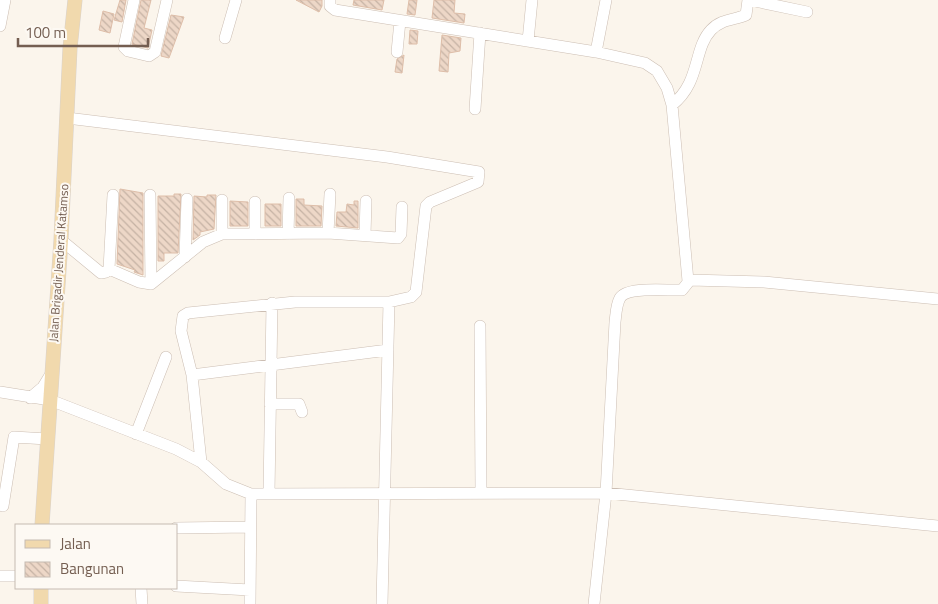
<svg xmlns="http://www.w3.org/2000/svg" width="938" height="604" viewBox="0 0 938 604" font-family="'Titillium Web',sans-serif">
	<style>
		.building { fill: url(#building-back-hatch); stroke: #debea9 }
		.lines { fill: none; stroke-linecap: round; stroke-linejoin: round }
		.minor-casing { stroke: #ccbeb3; stroke-width: 12 }
		.major-casing { stroke: #d8d2ce; stroke-width: 15 }
		.minor { stroke: #fff; stroke-width: 11 }
		.major { stroke: #f1d9ad; stroke-width: 14 }
		.labels { text-anchor: middle; stroke-width: 4; stroke-linejoin: round; paint-order: stroke }
		.street-label { font-size: 12px; fill: #745e51; stroke: #fdf9f3 }
	</style>
	<defs>
		<pattern id="building-back-hatch" width="6" height="6" patternUnits="userSpaceOnUse" patternTransform="scale(1.25)"><rect width="6" height="6" fill="#edd7c7"/><path d="M-1 5l2 2M0 0l6 6M5-1l2 2" fill="none" stroke="#c5b2a4"/></pattern>
	</defs>
	<rect width="100%" height="100%" fill="#fbf5ec"/>
	<path class="building" d="M120 0H126L122 22 114 20Z
		M141 0H151L144 28 152 30 148 48 132 44Z
		M296 0H322V6L319 12Z
		M354 0H384L382 10 353 5Z
		M409 0H417L415 15 407 14Z
		M434 0H455L454 13 465 14 464 23 432 18Z
		M103 11 114 14 110 33 99 30Z
		M171 15 184 17 169 58 161 56Z
		M410 30 418 31 417 44H409Z
		M442 35 461 38 460 51 449 53 448 72 439 71Z
		M404 55 402 73 395 72 397 59Z
		M120 189 143 193V275L134 272 135 270 117 264Z
		M174 194H181L178 253H164V261H158V196H174Z
		M207 195H216L214 229 200 232V235L193 240 194 196 207 197Z
		M296 199H304V205L322 206 321 226H296Z
		M230 201 248 202V226H230Z
		M354 201H358V228L336 226 337 212H346L347 204 354 205Z
		M265 204H281V226H265Z"/>
	<g class="lines">
		<defs>
			<path id="minor" d="M134 0 124 47 128 51 149 56 155 52 167 0
				M330 0V6L335 10 596 52 645 63 657 71 667 88 672 105 688 281
				M750 0 807 12
				M0 26 5 0
				M225 38 236 0
				M528 41 532 0
				M397 52 400 21
				M596 52 606 0
				M672 105C701 82 693 49 711 30 721 19 735 20 746 15L748 0
				M475 109 480 33
				M67 118 387 157 479 172 478 182 430 202 426 206 416 292 411 297 389 302H295L188 313 183 316 181 331 192 375 201 462
				M328 233 330 194
				M222 234V200
				M255 234V202
				M288 234 289 198
				M365 235 366 201
				M61 240 101 273 106 272 109 269 113 195
				M185 257 187 199
				M109 269 139 282 151 284 150 195
				M151 284 203 242 222 234 328 233 398 238 401 234 402 207
				M480 326 481 492
				M192 375 388 350
				M0 392 50 400 176 449 201 462 226 484 251 494 606 493 938 526
				M30 398 43 387 51 374
				M270 404H299L302 412
				M136 434 166 357
				M269 493 272 303
				M3 506 14 437 47 439
				M176 528 250 527
				M0 576H16
				M176 586 250 590
				M141 588 142 604
				M250 604 251 494
				M382 604 389 302
				M594 604 606 493 615 322C616 315 616 305 620 298 627 286 668 291 682 290L690 280 764 282 938 299"/>
			<path id="major" d="M42 525 61 240 70 48 75 0
				M41 588V604"/>
		</defs>
		<use href="#minor" class="minor-casing"/>
		<use href="#major" class="major-casing"/>
		<use href="#minor" class="minor"/>
		<use href="#major" class="major"/>
	</g>
	<g class="labels">
		<g class="street-label">
			<text transform="translate(59 263) rotate(-86)" y="4">Jalan Brigadir Jenderal Katamso</text>
		</g>
	</g>
	<rect x="15" y="524" width="162" height="65" fill="#fdf9f3" stroke="#c6bbb2"/>
	<rect x="25" y="540" width="25" height="8" fill="#f1d9ad" stroke="#c6bbb2"/>
	<text x="60" y="549" font-size="15" fill="#745e51">Jalan</text>
	<rect x="25" y="562" width="25" height="15" fill="url(#building-back-hatch)" stroke="#c6bbb2"/>
	<text x="60" y="574" font-size="15" fill="#745e51">Bangunan</text>
	<path d="M18 38v8h130v-8" fill="none" stroke="#745e51" stroke-width="2.5"/>
	<text x="25" y="38" font-size="15" fill="#745e51" stroke="#fdf9f3" stroke-width="4" paint-order="stroke">100 m</text>
</svg>
